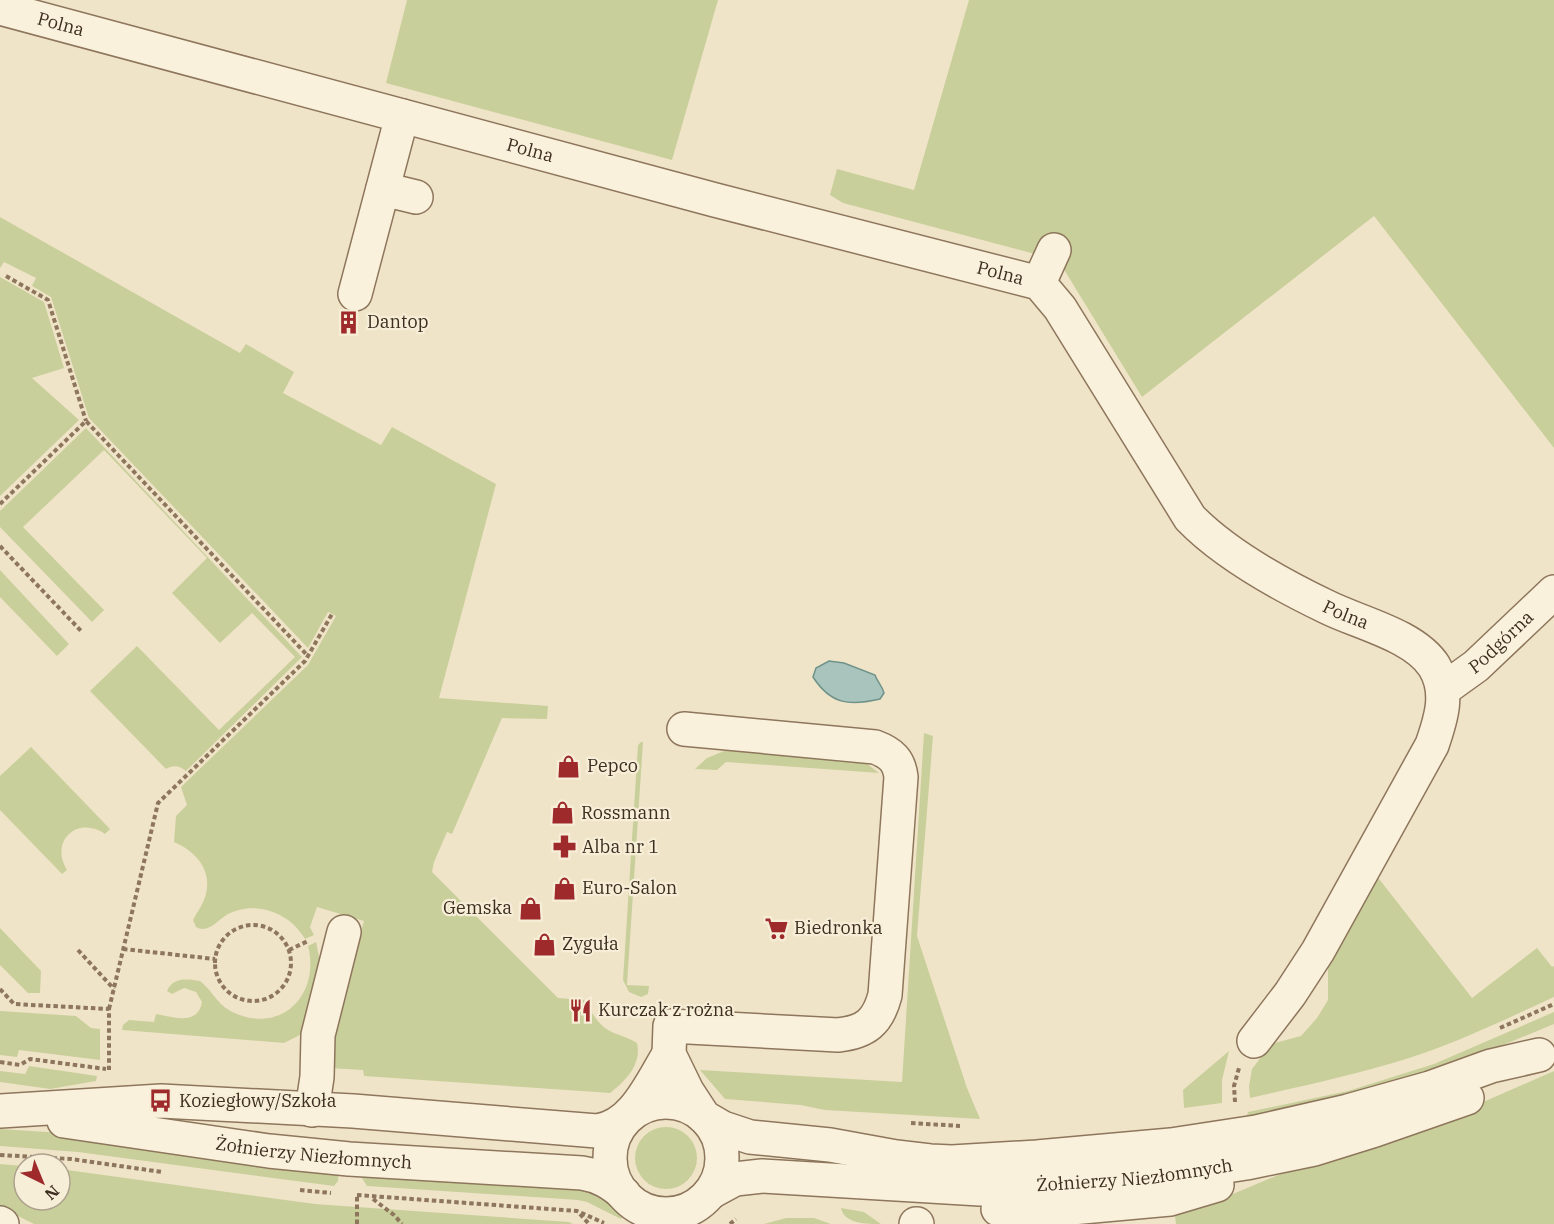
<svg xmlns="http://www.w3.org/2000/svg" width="1554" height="1224" viewBox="0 0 1554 1224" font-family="'IBM Plex Serif',serif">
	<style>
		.green { fill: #c9cf9b }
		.water { fill: #a9c4bc; stroke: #6f938a; stroke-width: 1.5 }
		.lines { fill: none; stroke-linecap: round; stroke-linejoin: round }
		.minor-casing { stroke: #8d765c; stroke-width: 36 }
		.path { stroke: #8d765c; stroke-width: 4; stroke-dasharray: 4.5 3; stroke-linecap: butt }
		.minor { stroke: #faf1dc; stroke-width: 33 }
		.labels { text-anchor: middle; stroke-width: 4.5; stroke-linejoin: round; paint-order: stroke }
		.street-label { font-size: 18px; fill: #3d2e20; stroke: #f7eed8 }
		.poi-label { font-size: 18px; fill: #3d2e20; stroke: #f7eed8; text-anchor: start }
	</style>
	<rect width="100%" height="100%" fill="#f0e4c8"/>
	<path class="green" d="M407 0H718L672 160 386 83Z
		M969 0H1554V448L1374 216 1142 397 1060 263 1039 255 843 203 830 195 837 169 914 190Z
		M0 217 240 353 246 344 294 372 283 393 381 445 392 427 496 484 439 698 548 706 547 719 502 718 452 834 447 832 434 862 432 872 558 998 584 1000C592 1013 599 1027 614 1033 622 1036 629 1038 637 1043 642 1064 626 1081 610 1093L364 1076 363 1070 329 1068 331 1036 364 921 317 907 310 927 314 935 305 939C290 913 256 900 228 914 218 920 208 934 196 927L193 920C197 912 204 903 206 894 212 869 195 851 174 842L176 816 187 805 181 787 308 665 336 616 328 612 308 648 89 418 51 297 32 286 36 278 4 262 0 268Z
		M0 277 44 302 64 368 32 378 79 420 0 496Z
		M86 428 302 657 186 771C179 765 173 765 166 769L90 691 137 646 219 730 295 657 252 613 220 643 172 593 207 558 104 450 23 527 104 610 92 622 0 527V511Z
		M0 570 69 644 57 656 0 597Z
		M924 733 933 736 917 936 967 1088 980 1119 825 1110 800 1105 725 1099 700 1070 902 1082Z
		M641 742H643L627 985 649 986 648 994 641 997 629 992 623 980 638 745Z
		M31 747 110 829 105 834C78 815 49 841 67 870L62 874 0 810V776Z
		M729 749 862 760 879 773 726 762 717 770 695 769 707 758Z
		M1376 875 1472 998 1537 948 1552 967 1554 966V997C1506 1019 1457 1043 1406 1059 1355 1075 1302 1086 1250 1098L1249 1086 1252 1069 1271 1044 1301 1036 1317 1018 1328 1000V955Z
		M0 928 41 971 40 993H28L0 965Z
		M316 942 321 966 302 1034 284 1043 122 1030 123 1025 129 1020 154 1022 156 1014C173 1017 198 1026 202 1002L196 992 184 988 172 994 167 991C173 977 187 979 200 981 214 992 218 1007 237 1014 285 1033 320 992 308 946Z
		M0 1011 76 1016 91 1028 100 1029V1060L19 1050 17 1057 0 1055Z
		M1554 1012V1024L1438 1072 1245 1122 1248 1112 1348 1091 1434 1064Z
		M1229 1051 1222 1080V1103L1184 1108 1183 1090Z
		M29 1066 97 1076 96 1081 50 1089 0 1082V1071L25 1074Z
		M1554 1071V1224H1176L1174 1209 1228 1196 1314 1160 1426 1127Z
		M635 1158a31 31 0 1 1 62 0a31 31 0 1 1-62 0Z
		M0 1129 93 1135 339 1167 338 1181 334 1186 78 1152 0 1146Z
		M0 1164 24 1166V1200H60V1169L315 1204 569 1222 573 1224H34L0 1207Z
		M360 1175 589 1190 612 1203 622 1216 621 1219 587 1202 578 1200 367 1186Z
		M841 1208 864 1212 881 1224C867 1224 844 1224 841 1208Z
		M786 1218H814L831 1224H764Z"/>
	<path class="water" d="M829 661 844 663 875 675C877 682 882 685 884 693L880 699C850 706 831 705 813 677L816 668Z"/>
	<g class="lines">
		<defs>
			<g id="minor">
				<path id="s1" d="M0 8 715 200 1039 283 1060 308 1190 518C1225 554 1281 585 1327 607 1359 623 1414 635 1434 666 1450 692 1441 719 1432 745L1318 951 1290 994 1254 1041"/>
				<path d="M383 189 416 197"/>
				<path d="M1039 283 1054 250"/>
				<path d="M355 294 402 116"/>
				<path id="s2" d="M1444 689 1476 666 1554 592"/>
				<path d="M684 729 875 747C891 753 899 760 901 777L885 995C878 1022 866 1032 838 1035L670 1026 669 1054 687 1091 704 1117 723 1128 750 1137 830 1145 896 1157 930 1161 952 1162 1037 1157 1171 1145 1256 1132 1348 1111 1430 1088 1491 1066 1539 1055"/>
				<circle cx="666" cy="1158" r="56"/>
				<path d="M312 1110 317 1077 318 1035 344 932"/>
				<path d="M0 1111 161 1101 353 1111 597 1131C634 1126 651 1083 669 1054"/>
				<path id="s3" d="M64 1121 269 1151 349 1159 582 1173C600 1176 611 1183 624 1194"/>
				<path id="s4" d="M711 1192 735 1179 762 1176 980 1189 1150 1178 1246 1163 1314 1149 1375 1130 1467 1098"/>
				<path d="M998 1209H1061L1170 1199 1217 1185"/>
				<path d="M0 1223 2 1224"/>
				<path d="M916 1224H917"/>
			</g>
		</defs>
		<use href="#minor" class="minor-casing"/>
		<path class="path" d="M6 276 48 300 86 421
			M0 504 86 421 308 656
			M0 546 82 632
			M215 963a38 38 0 1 1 76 0a38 38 0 1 1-76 0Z
			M123 949 215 959
			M78 950 114 989
			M289 950 308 941
			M0 989 14 1004 109 1009V1070
			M109 1009 158 803 305 661 332 614
			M1500 1028 1554 1004
			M0 1062 20 1065 30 1059 106 1069
			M1235 1102 1234 1086 1239 1068
			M911 1123 960 1126
			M0 1155 71 1159 162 1172
			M300 1190 331 1193
			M357 1195 577 1211 604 1223
			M373 1199 394 1215 402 1224
			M580 1214 589 1224
			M357 1224V1195
			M730 1224 736 1219"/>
		<use href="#minor" class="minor"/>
	</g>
	<defs>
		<symbol id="building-bare" viewBox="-9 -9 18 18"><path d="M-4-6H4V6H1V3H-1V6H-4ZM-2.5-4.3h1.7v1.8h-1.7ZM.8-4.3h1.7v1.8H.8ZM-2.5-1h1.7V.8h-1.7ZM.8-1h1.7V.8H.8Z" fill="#9e2a2b" stroke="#f7eed8" stroke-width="2.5" paint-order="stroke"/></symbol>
		<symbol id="shop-bare" viewBox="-9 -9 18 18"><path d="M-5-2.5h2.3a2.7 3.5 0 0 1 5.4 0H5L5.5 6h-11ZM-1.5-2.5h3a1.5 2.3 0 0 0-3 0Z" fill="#9e2a2b" stroke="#f7eed8" stroke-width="2.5" paint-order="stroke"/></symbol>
		<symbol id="pharmacy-bare" viewBox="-9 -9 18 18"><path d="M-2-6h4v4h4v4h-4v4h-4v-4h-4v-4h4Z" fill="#9e2a2b" stroke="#f7eed8" stroke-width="2.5" paint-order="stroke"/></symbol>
		<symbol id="supermarket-bare" viewBox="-9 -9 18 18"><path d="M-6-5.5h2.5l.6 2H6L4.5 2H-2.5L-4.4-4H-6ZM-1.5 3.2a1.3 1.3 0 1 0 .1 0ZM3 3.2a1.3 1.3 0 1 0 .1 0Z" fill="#9e2a2b" stroke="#f7eed8" stroke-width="2.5" paint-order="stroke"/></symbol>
		<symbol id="restaurant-bare" viewBox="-9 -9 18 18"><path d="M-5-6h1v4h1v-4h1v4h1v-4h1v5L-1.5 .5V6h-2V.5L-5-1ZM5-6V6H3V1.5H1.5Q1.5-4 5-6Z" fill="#9e2a2b" stroke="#f7eed8" stroke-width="2.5" paint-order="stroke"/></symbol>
		<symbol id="bus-bare" viewBox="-9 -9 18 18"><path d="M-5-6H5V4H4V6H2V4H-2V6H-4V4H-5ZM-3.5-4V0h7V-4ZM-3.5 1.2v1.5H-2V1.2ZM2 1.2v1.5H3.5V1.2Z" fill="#9e2a2b" stroke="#f7eed8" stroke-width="2.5" paint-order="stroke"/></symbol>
	</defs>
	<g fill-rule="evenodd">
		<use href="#building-bare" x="332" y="306" width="33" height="33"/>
		<use href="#shop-bare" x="552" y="750" width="33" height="33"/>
		<use href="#shop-bare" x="546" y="796" width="33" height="33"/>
		<use href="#pharmacy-bare" x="548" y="830" width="33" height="33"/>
		<use href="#shop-bare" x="548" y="872" width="33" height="33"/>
		<use href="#shop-bare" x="514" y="892" width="33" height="33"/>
		<use href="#supermarket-bare" x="760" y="912" width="33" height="33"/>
		<use href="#shop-bare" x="528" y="928" width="33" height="33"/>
		<use href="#restaurant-bare" x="564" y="994" width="33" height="33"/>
		<use href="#bus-bare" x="144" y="1084" width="33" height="33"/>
	</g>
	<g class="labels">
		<g class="street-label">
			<text dy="6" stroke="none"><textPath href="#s1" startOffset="63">Polna</textPath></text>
			<text dy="6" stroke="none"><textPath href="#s1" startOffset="549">Polna</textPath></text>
			<text dy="6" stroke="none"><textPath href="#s1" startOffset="1035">Polna</textPath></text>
			<text dy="6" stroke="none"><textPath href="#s1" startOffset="1539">Polna</textPath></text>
			<text dy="6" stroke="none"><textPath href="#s2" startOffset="74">Podgórna</textPath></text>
			<text dy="6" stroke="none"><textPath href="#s3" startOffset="252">Żołnierzy Niezłomnych</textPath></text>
			<text dy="6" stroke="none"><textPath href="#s4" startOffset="428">Żołnierzy Niezłomnych</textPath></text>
		</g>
		<g class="poi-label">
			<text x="367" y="328">Dantop</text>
			<text x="587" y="772">Pepco</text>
			<text x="581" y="819">Rossmann</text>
			<text x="582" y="853">Alba nr 1</text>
			<text x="582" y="894">Euro-Salon</text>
			<text x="512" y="914" text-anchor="end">Gemska</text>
			<text x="794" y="934">Biedronka</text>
			<text x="562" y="950">Zyguła</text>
			<text x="598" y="1016">Kurczak z rożna</text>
			<text x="179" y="1107">Koziegłowy/Szkoła</text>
		</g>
	</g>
	<g transform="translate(42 1182) rotate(137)"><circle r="28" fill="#f7eed8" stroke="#ada18e" stroke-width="1.5"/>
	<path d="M0-4.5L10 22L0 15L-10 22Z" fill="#9e2a2b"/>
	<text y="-9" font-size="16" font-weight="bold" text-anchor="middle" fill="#3d2e20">N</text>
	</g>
</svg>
